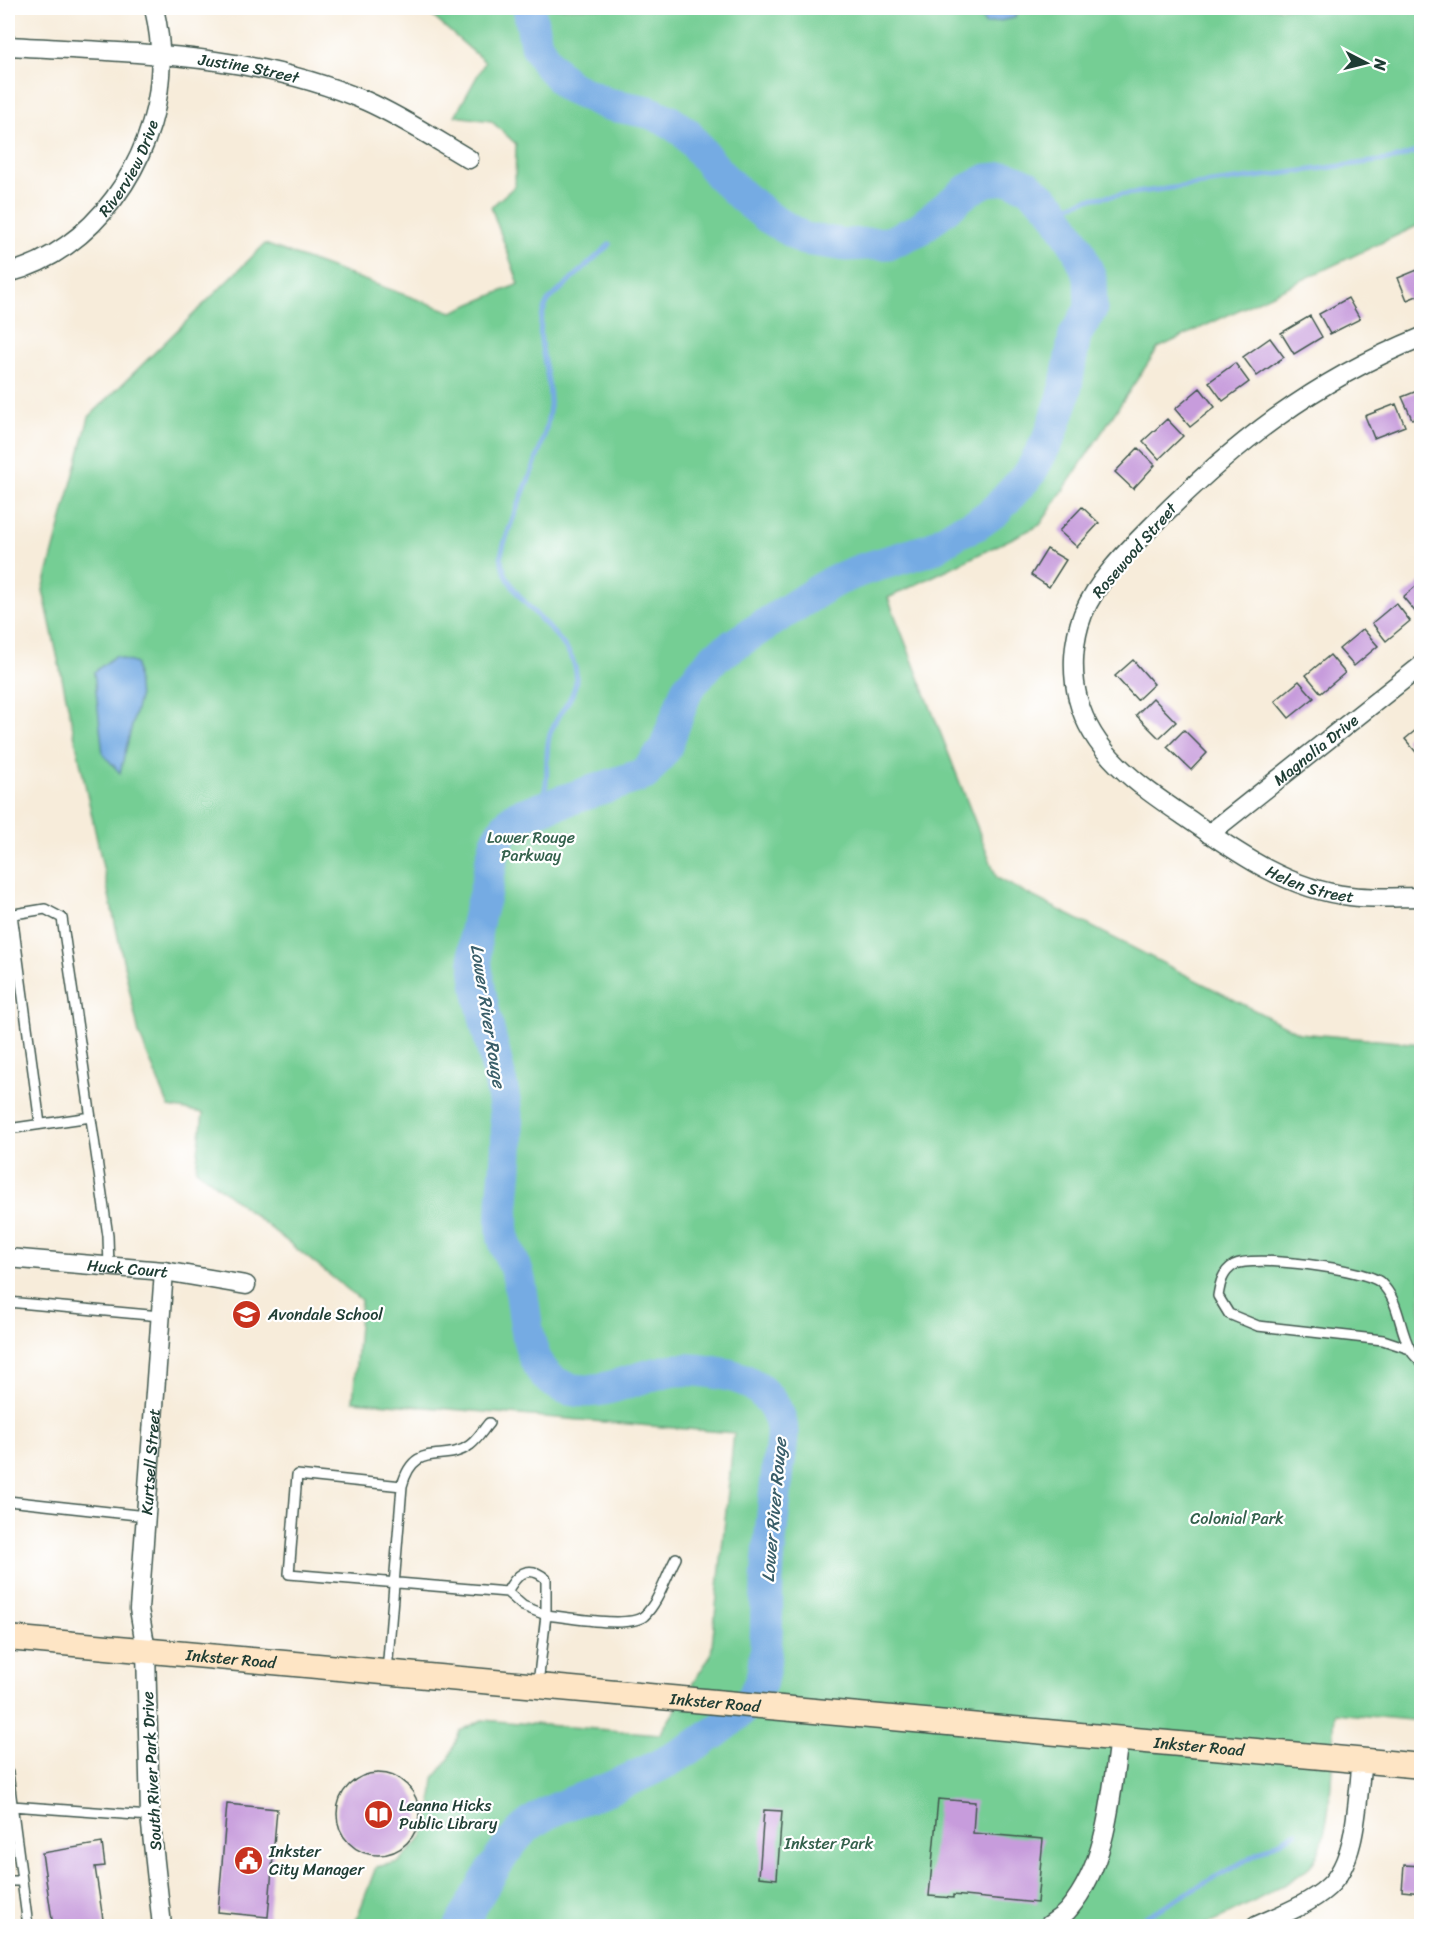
<svg xmlns="http://www.w3.org/2000/svg" width="1429" height="1934" viewBox="0 0 1429 1934" font-family="Sriracha,sans-serif">
	<style>
		.green { fill: #74ce94; stroke: #4a8664; stroke-width: 1.5 }
		.water { fill: #75abe3; stroke: #4a748c; stroke-width: 1.5 }
		.lines { fill: none; stroke-linecap: round; stroke-linejoin: round }
		.stream { stroke: #75abe3; stroke-width: 5 }
		.river { stroke: #75abe3; stroke-width: 33 }
		.building { fill: #c79cdc }
		.lane-casing { stroke: #3f574d; stroke-width: 12 }
		.street-casing { stroke: #3f574d; stroke-width: 21 }
		.secondary-casing { stroke: #3f574d; stroke-width: 27 }
		.lane { stroke: #fff; stroke-width: 9 }
		.street { stroke: #fff; stroke-width: 18 }
		.secondary { stroke: #fee5c5; stroke-width: 24 }
		.labels { text-anchor: middle; stroke-width: 4.5; stroke-linejoin: round; paint-order: stroke }
		.street-label { font-size: 16px; fill: #1f3d34; stroke: #fff }
		.park-label { font-size: 16px; fill: #34614c; stroke: #fff }
		.poi-label { font-size: 16px; fill: #1f3d34; stroke: #fff; text-anchor: start }
		.water-label { font-size: 18px; font-style: italic; fill: #395e69; stroke: #fff }
	</style>
	<rect width="100%" height="100%" fill="#fff"/>
	<filter id="ink" filterUnits="userSpaceOnUse"><feTurbulence type="fractalNoise" baseFrequency=".0167" numOctaves="2"/><feDisplacementMap in="SourceGraphic" scale="12" xChannelSelector="R" yChannelSelector="G"/><feConvolveMatrix kernelMatrix="1 2 1 2 8 2 1 2 1" color-interpolation-filters="sRGB"/></filter>
	<filter id="wash" filterUnits="userSpaceOnUse"><feTurbulence type="fractalNoise" baseFrequency=".008" numOctaves="4" result="noise"/><feDisplacementMap in="SourceGraphic" scale="24" xChannelSelector="R" yChannelSelector="G"/><feGaussianBlur stdDeviation="1.35" result="paint"/><feColorMatrix in="noise" values="0 0 0 0 0 0 0 0 0 0 0 0 0 0 0 0 0 1.4 0 .05"/><feComposite in="paint" operator="in"/></filter>
	<g filter="url(#wash)">
		<rect width="100%" height="100%" fill="#f7ecda"/>
		<path class="green" d="M423 8H1421V224L1158 348 1040 525 888 598 997 878 1299 1033 1421 1044V1721L1335 1713C1332 1750 1333 1832 1314 1861 1300 1882 1229 1913 1204 1926H354L376 1867 399 1862 422 1838 431 1812 434 1778 449 1759 460 1731 482 1720 660 1734 711 1655 734 1433 353 1401 361 1300 196 1169 203 1113 169 1107 139 1034 43 590 89 417 265 244 452 312 519 284 491 207 515 186 516 144 491 121 455 116 485 62Z"/>
		<path class="water" d="M979 8H1021L1014 18 985 24Z
			M115 656 136 664 139 698 120 773 103 754 94 672Z"/>
		<g class="lines">
			<path class="stream" d="M1058 217 1068 206 1088 199 1394 159 1422 150
				M540 811C542 802 544 793 546 784 548 768 545 749 550 734 557 712 579 697 576 672 571 632 503 601 501 555 513 506 546 454 550 405 552 370 529 334 548 301L610 244
				M1129 1926 1296 1832"/>
			<path class="river" d="M461 1926C473 1902 507 1841 528 1826 551 1807 583 1799 610 1788 655 1769 753 1725 763 1673 768 1644 766 1612 767 1582 769 1544 774 1507 778 1469 780 1450 787 1428 776 1410 765 1391 751 1380 729 1375 709 1371 690 1368 669 1371 631 1376 582 1410 547 1376 524 1355 526 1304 518 1275 514 1261 504 1248 503 1233 500 1197 510 1162 507 1127 503 1064 474 1005 475 941 475 923 482 906 486 889 492 862 492 833 518 816L645 774 665 749 687 689 715 657 832 582 861 570 931 549 958 532 977 524 995 511 1030 473 1050 436 1064 396 1075 335 1091 309 1090 277 1077 247 1052 207 1028 186 1009 178 987 180 968 190 918 230 889 243 846 245 804 239 768 217 743 197 720 175 686 133 669 121 649 112 607 104 568 86 547 63 536 44 529 8"/>
		</g>
		<g id="blocks">
			<path class="building" d="M1422 268V294L1407 300 1398 278Z
				M1348 298 1360 319 1330 334 1319 314Z
				M1310 316 1322 337 1294 354 1281 333Z
				M1270 338 1284 357 1257 376 1243 357Z
				M1235 363 1249 382 1223 401 1209 382Z
				M1200 388 1215 407 1190 427 1175 409Z
				M1422 389V415L1412 419 1402 397Z
				M1396 404 1405 426 1374 438 1365 416Z
				M1167 419 1183 436 1159 459 1143 441Z
				M1138 448 1155 465 1133 489 1115 472Z
				M1082 507 1099 523 1077 547 1059 531Z
				M1047 549 1066 560 1049 587 1031 575Z
				M1422 581V620L1403 597Z
				M1396 603 1410 621 1386 641 1372 623Z
				M1363 629 1378 646 1354 666 1339 649Z
				M1330 655 1345 673 1321 693 1306 675Z
				M1133 660 1154 684 1137 700 1115 676Z
				M1299 681 1314 698 1289 718 1275 701Z
				M1153 698 1176 722 1159 738 1136 715Z
				M1422 725V755L1420 757 1405 739Z
				M1184 730 1207 753 1191 770 1167 747Z
				M337 1814a41 41 0 1 1 82 0a41 41 0 1 1-82 0Z
				M938 1799 975 1802 973 1833 1043 1839 1037 1903 953 1895V1898L929 1896Z
				M227 1804 277 1809 268 1917 218 1912Z
				M764 1810 782 1811 777 1879 759 1877Z
				M102 1843 105 1866 95 1867 104 1926H53L42 1853Z
				M1404 1865 1422 1866V1893L1402 1891Z"/>
		</g>
	</g>
	<g filter="url(#ink)">
		<use href="#blocks" fill-opacity="0" stroke="#3f574d" stroke-width="1.5"/>
		<g class="lines">
			<defs>
				<path id="lane" d="M12 914 40 1124
					M8 915 45 909 62 918 108 1236 109 1267
					M8 1129 91 1117
					M8 1302 160 1316
					M1410 1349 1383 1340 1258 1326 1229 1314 1218 1296C1220 1284 1222 1272 1234 1265 1252 1254 1365 1269 1380 1282 1400 1301 1398 1326 1410 1349 1412 1354 1418 1359 1422 1363
					M402 1486C415 1438 444 1465 470 1445 477 1440 483 1430 489 1423
					M8 1501 146 1516
					M507 1592C516 1575 528 1563 546 1579V1615C567 1617 629 1629 644 1616 659 1602 666 1576 676 1558
					M387 1672C392 1610 397 1548 402 1486L297 1475 289 1574 507 1592 523 1606 546 1615 538 1684
					M8 1773 28 1926
					M12 1806 150 1816
					M8 1881H22"/>
				<g id="street">
					<path id="s1" d="M8 46C128 53 253 52 366 101 402 117 435 139 469 159"/>
					<path id="s2" d="M8 273C93 252 155 161 160 76 162 52 159 30 154 8"/>
					<path id="s3" d="M1422 337C1313 381 1232 445 1150 528 1125 553 1097 581 1083 614 1073 640 1071 671 1078 699 1092 754 1140 786 1184 816 1235 851 1286 889 1350 896 1373 899 1398 897 1422 897"/>
					<path id="s4" d="M1209 834 1422 665"/>
					<path id="s5" d="M8 1258 164 1271 246 1285"/>
					<path id="s6" d="M162 1926 150 1816 146 1650 139 1609 164 1271"/>
					<path d="M1048 1926C1054 1921 1064 1916 1069 1909 1108 1862 1111 1795 1119 1738"/>
					<path d="M1256 1926C1280 1915 1308 1905 1328 1887 1358 1860 1357 1798 1362 1760"/>
				</g>
				<g id="secondary">
					<path id="s7" d="M8 1638 1422 1766"/>
				</g>
			</defs>
			<use href="#lane" class="lane-casing"/>
			<use href="#street" class="street-casing"/>
			<use href="#secondary" class="secondary-casing"/>
			<use href="#lane" class="lane"/>
			<use href="#street" class="street"/>
			<use href="#secondary" class="secondary"/>
		</g>
	</g>
	<defs>
		<symbol id="school-disc" viewBox="-11 -11 22 22"><circle r="9.5" fill="#c8321e" stroke="#fff"/><path d="M0-5L7-2L0 1L-7-2ZM-4 1L0 2.5L4 1V4Q0 6-4 4Z" fill="#fff"/></symbol>
		<symbol id="library-disc" viewBox="-11 -11 22 22"><circle r="9.5" fill="#c8321e" stroke="#fff"/><path d="M-6-4Q-3-5.5-.7-3.5V5Q-3 3-6 4ZM6-4Q3-5.5 .7-3.5V5Q3 3 6 4Z" fill="#fff"/></symbol>
		<symbol id="civic-disc" viewBox="-11 -11 22 22"><circle r="9.5" fill="#c8321e" stroke="#fff"/><path d="M-.6-6.5H3V-4.5H.6V-3L4-1V1h2V6H-6V1h2V-1L-.6-3ZM-1.2 2.5V6h2.4V2.5Z" fill="#fff"/></symbol>
	</defs>
	<g fill-rule="evenodd">
		<use href="#school-disc" x="230" y="1298" width="33" height="33"/>
		<use href="#library-disc" x="362" y="1798" width="33" height="33"/>
		<use href="#civic-disc" x="232" y="1844" width="33" height="33"/>
	</g>
	<g class="labels">
		<g class="street-label">
			<text dy="6" stroke="none"><textPath href="#s1" startOffset="242">Justine Street</textPath></text>
			<text dy="6" stroke="none"><textPath href="#s2" startOffset="166">Riverview Drive</textPath></text>
			<text transform="translate(1134 550) rotate(-49)" y="6">Rosewood Street</text>
			<text dy="6" stroke="none"><textPath href="#s4" startOffset="136">Magnolia Drive</textPath></text>
			<text dy="6" stroke="none"><textPath href="#s3" startOffset="837">Helen Street</textPath></text>
			<text dy="6" stroke="none"><textPath href="#s5" startOffset="120">Huck Court</textPath></text>
			<text dy="6" stroke="none"><textPath href="#s6" startOffset="466">Kurtsell Street</textPath></text>
			<text dy="6" stroke="none"><textPath href="#s7" startOffset="224">Inkster Road</textPath></text>
			<text dy="6" stroke="none"><textPath href="#s7" startOffset="710">Inkster Road</textPath></text>
			<text dy="6" stroke="none"><textPath href="#s7" startOffset="1196">Inkster Road</textPath></text>
			<text transform="translate(151 1771) rotate(-93)" y="6">South River Park Drive</text>
		</g>
		<g class="park-label">
			<text x="531" y="843">Lower Rouge<tspan x="531" dy="18">Parkway</tspan></text>
			<text x="1237" y="1524">Colonial Park</text>
			<text x="829" y="1849">Inkster Park</text>
		</g>
		<g class="poi-label">
			<text x="268" y="1320">Avondale School</text>
			<text x="399" y="1811">Leanna Hicks<tspan x="399" dy="18">Public Library</tspan></text>
			<text x="269" y="1857">Inkster<tspan x="269" dy="18">City Manager</tspan></text>
		</g>
		<g class="water-label">
			<text transform="translate(488 1016) rotate(81)" y="6">Lower River Rouge</text>
			<text transform="translate(774 1510) rotate(-85)" y="6">Lower River Rouge</text>
		</g>
	</g>
	<rect width="1429" height="1934" fill="none" stroke="#fff" stroke-width="30"/>
	<g transform="translate(1366 63) rotate(97)" stroke="#ffffff" stroke-width="4.5" paint-order="stroke">
	<path d="M0-4.5L10 22L0 15L-10 22Z" fill="#1f3d34"/>
	<text y="-9" font-size="16" font-weight="bold" text-anchor="middle" fill="#1f3d34">N</text>
	</g>
</svg>
